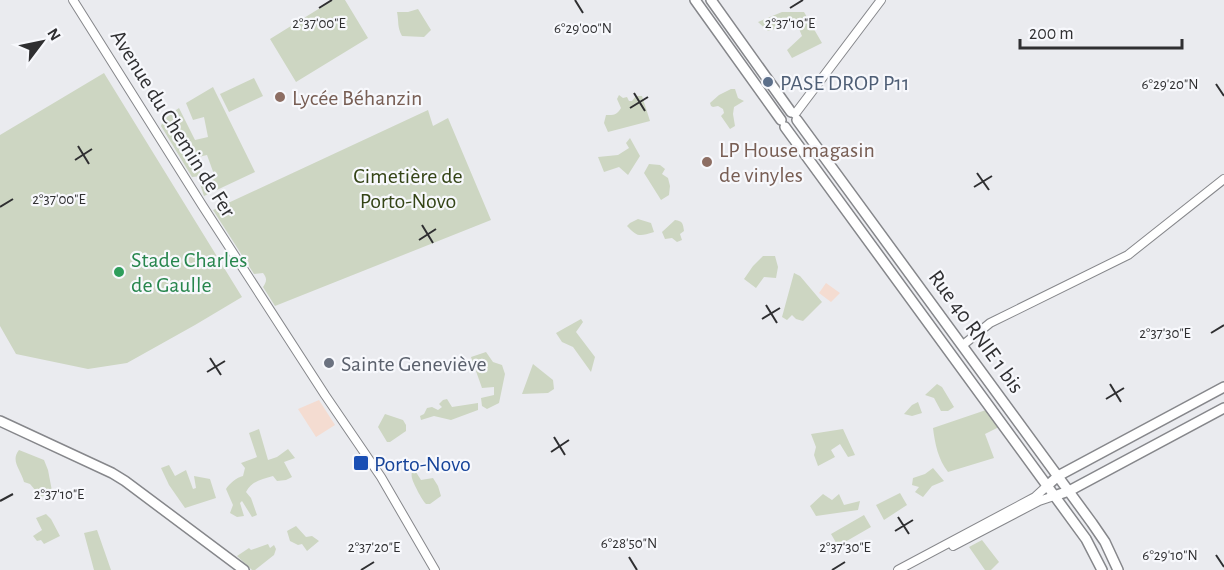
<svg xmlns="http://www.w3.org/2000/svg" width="1224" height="570" viewBox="0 0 1224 570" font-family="'Alegreya Sans',sans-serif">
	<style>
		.commercial { fill: #f4dcd1 }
		.green { fill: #cdd6c2 }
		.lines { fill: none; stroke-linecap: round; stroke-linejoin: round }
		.minor-casing { stroke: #86878b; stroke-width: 10 }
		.major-casing { stroke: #86878b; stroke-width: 12 }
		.minor { stroke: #fff; stroke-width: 8 }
		.major { stroke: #fff; stroke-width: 9 }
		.ticks { fill: none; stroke: #2f2f31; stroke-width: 2 }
		.service-dot { fill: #5c6f8a; stroke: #f7f8fc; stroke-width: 2 }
		.education-dot { fill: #8d6e63; stroke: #f7f8fc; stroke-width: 2 }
		.leisure-dot { fill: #2e9e5b; stroke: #f7f8fc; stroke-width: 2 }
		.worship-dot { fill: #6b7280; stroke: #f7f8fc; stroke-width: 2 }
		.transit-dot { fill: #1a4fb4; stroke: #f7f8fc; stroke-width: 2 }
		.labels { text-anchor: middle; stroke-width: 4.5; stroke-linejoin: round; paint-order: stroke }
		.service-label { font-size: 22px; fill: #4e5e75; stroke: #f7f8fc; text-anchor: start }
		.education-label { font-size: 22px; fill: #785e54; stroke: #f7f8fc; text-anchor: start }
		.street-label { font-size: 22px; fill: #2f2f31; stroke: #f7f8fc }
		.park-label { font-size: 22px; fill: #344416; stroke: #f7f8fc }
		.leisure-label { font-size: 22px; fill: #27864d; stroke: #f7f8fc; text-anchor: start }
		.worship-label { font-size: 22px; fill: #5b616d; stroke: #f7f8fc; text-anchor: start }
		.transit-label { font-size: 22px; fill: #164399; stroke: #f7f8fc; text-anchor: start }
		.ticks-label { font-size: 15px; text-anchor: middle; fill: #2f2f31; stroke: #f7f8fc; stroke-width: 4.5; stroke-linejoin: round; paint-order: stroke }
	</style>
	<rect width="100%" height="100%" fill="#eaebef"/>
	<path class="commercial" d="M826 283 840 293 831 302 819 293Z
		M319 400 335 425 316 437 298 409Z"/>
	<path class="green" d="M333 0H345L368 38 296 82 270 39Z
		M418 9 431 30 424 37 402 36C397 27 399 22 397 12H408Z
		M782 12H804L822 43 792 58 787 50 802 36 795 19H784L787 25 768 31 758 22Z
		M104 73 242 297 195 325 127 363 88 369 16 354 0 326V135Z
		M254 78 263 96 229 112 220 94Z
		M213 87 255 172 204 196 200 184 215 177 207 155 194 158 202 176 192 177 161 126 164 118 179 108 195 140 208 137 204 117 193 120 186 103Z
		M731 89H735L738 98 744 101 734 107 733 114 735 126 730 129 721 116 724 113 723 109 718 106 713 107 711 106 710 103 719 95Z
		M619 95 623 98 627 97 629 101H632L636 96H642L650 121 608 132 604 123 606 115C614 115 617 115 621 108L617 99Z
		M428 110 433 126 448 118 491 220 275 306 263 287C267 281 267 278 263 273L254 274 213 210Z
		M630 138 640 156 628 175 619 167 604 172 598 157 618 155 629 148 626 143Z
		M649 164 660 165 665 169 662 174 668 178 670 186 669 195 661 200 644 173Z
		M638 219 651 223 654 232C640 236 638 238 627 226L630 223Z
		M675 220C683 221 683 224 684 231L680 234 682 240 677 242 672 238 665 239 662 232Z
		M763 256H775L778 267 776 278 764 277 756 288 744 279 753 266Z
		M794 273 800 276 822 302 803 321 796 319 792 315 787 320 782 317Z
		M581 319 583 322 576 332 595 357 591 372 573 347 562 342 556 333Z
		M486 352 493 362 502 365 505 374 499 403 487 409 482 406 481 398 494 395V387L482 388 471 357Z
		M533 364 553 380 554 389 548 393 522 394Z
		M937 384 942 387 954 407 948 411H941L934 398 925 395Z
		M447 399 452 407 478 403V410L451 420 434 416 421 420 420 416 424 414 427 408 432 407 438 410 442 407 439 404 443 400Z
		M918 402 922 413 912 416 904 414 912 405Z
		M986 410 999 427 985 434 994 458 948 472C938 459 935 444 933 428Z
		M385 414 403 420 406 425V431L390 442H387L378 427Z
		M259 429 268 460 277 457 288 449 295 458 284 462 292 477 286 480 277 481 273 476C262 479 252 481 246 492L251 498 257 515 252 517 242 501 240 503 244 516 237 517 230 513 233 505 226 489C229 484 237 477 243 476L245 468 241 463 257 457 249 433Z
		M843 429 855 455 848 457 840 444 831 450 835 457 818 466 814 455 816 447 811 434Z
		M19 450 44 460 48 470 52 491 41 497 30 484 24 482C21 470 10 461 19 450Z
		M169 465 175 476 186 470 193 489 196 488 194 476 210 479 216 498 185 508 169 485 161 468Z
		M412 468 414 469 421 480 433 478 438 486 441 496 430 504H426C422 500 413 483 412 478 411 475 412 471 412 468Z
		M933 468 944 481 932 486 923 497 915 492 919 487 912 485 913 478 925 474Z
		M900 493 907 505 884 520 876 505Z
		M823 494 832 500 839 494 844 505 860 501 858 510 816 516 810 506Z
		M46 514 51 519 60 536 44 544 41 540 37 541 33 536 42 530 36 518Z
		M864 515 871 527 838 546 831 534Z
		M296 526 306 537 312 536 319 541 307 551 302 544 298 545 290 541 287 531Z
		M97 530 111 570H94L84 533Z
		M982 540 999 562 991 570H985L969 547Z
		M268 544 270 548 274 545 276 549 274 555 255 570H252L237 556 249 548 251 550Z"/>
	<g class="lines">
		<defs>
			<path id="minor" d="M73 0 202 205 325 395 381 477 435 570
				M795 114 881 0
				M963 345 990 323 1128 255 1224 179
				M953 546 1039 501 1054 496
				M898 570 1035 497 1047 486"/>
			<path id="major" d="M695 0 781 120
				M711 0 791 112
				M797 120 1092 523 1105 542 1118 570
				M785 127 1086 539 1102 570
				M0 421 112 473 125 481 244 570
				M1047 486 1058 476 1224 387
				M1054 496 1069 491 1224 408"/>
		</defs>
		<use href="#minor" class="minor-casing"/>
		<use href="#major" class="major-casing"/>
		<use href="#minor" class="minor"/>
		<use href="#major" class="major"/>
	</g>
	<path class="ticks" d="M575 0 583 13M319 8 332 0M790 8 803 0M1216 84 1224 96M634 93 645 111M630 108 648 97M78 146 89 164M75 160 92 149M977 173 989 190M974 187 992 176M0 207 13 199M422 225 433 243M419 240 436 229M766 305 777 323M762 319 780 308M1211 333 1224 325M210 358 221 375M207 372 225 361M1110 384 1121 402M1106 399 1124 388M554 437 565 455M551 452 569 440M0 501 13 494M898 517 909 534M895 531 913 520M1216 555 1224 567M629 557 637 570M361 570 374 562M832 570 845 562"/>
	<circle class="service-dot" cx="768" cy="82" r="6"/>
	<g class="education-dot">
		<circle cx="280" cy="97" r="6"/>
		<circle cx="707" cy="162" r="6"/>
	</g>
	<circle class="leisure-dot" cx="119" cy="272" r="6"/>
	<circle class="worship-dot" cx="329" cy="363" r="6"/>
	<rect class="transit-dot" x="353" y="455" width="16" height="16" rx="3"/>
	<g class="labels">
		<g class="service-label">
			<text x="780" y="90">PASE DROP P11</text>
		</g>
		<g class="education-label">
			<text x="292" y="105">Lycée Béhanzin</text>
			<text x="719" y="157">LP House magasin<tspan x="719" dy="25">de vinyles</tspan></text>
		</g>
		<g class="street-label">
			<text transform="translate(174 123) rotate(58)" y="8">Avenue du Chemin de Fer</text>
			<text transform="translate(977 331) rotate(54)" y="8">Rue 40 RNIE 1 bis</text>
		</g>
		<g class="park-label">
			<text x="408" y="183">Cimetière de<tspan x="408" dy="25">Porto-Novo</tspan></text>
		</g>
		<g class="leisure-label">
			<text x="131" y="267">Stade Charles<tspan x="131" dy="25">de Gaulle</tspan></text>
		</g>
		<g class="worship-label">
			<text x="341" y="371">Sainte Geneviève</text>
		</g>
		<g class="transit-label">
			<text x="374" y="471">Porto-Novo</text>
		</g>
	</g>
	<g class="ticks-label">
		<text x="319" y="28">2°37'00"E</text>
		<text x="790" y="28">2°37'10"E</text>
		<text x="583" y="33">6°29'00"N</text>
		<text x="1170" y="89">6°29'20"N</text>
		<text x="59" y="204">2°37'00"E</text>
		<text x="1165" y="338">2°37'30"E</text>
		<text x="59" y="499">2°37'10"E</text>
		<text x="629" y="548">6°28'50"N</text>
		<text x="374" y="552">2°37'20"E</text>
		<text x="845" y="552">2°37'30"E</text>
		<text x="1170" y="560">6°29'10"N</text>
	</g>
	<g transform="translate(42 42) rotate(58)" stroke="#f7f8fc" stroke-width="4.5" paint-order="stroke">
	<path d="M0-4.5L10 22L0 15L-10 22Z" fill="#2f2f31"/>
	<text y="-9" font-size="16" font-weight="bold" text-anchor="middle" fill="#2f2f31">N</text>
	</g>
	<path d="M1020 39v9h162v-9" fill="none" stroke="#2f2f31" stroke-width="3"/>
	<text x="1029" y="39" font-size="18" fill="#2f2f31" stroke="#f7f8fc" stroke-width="4.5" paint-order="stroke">200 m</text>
</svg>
